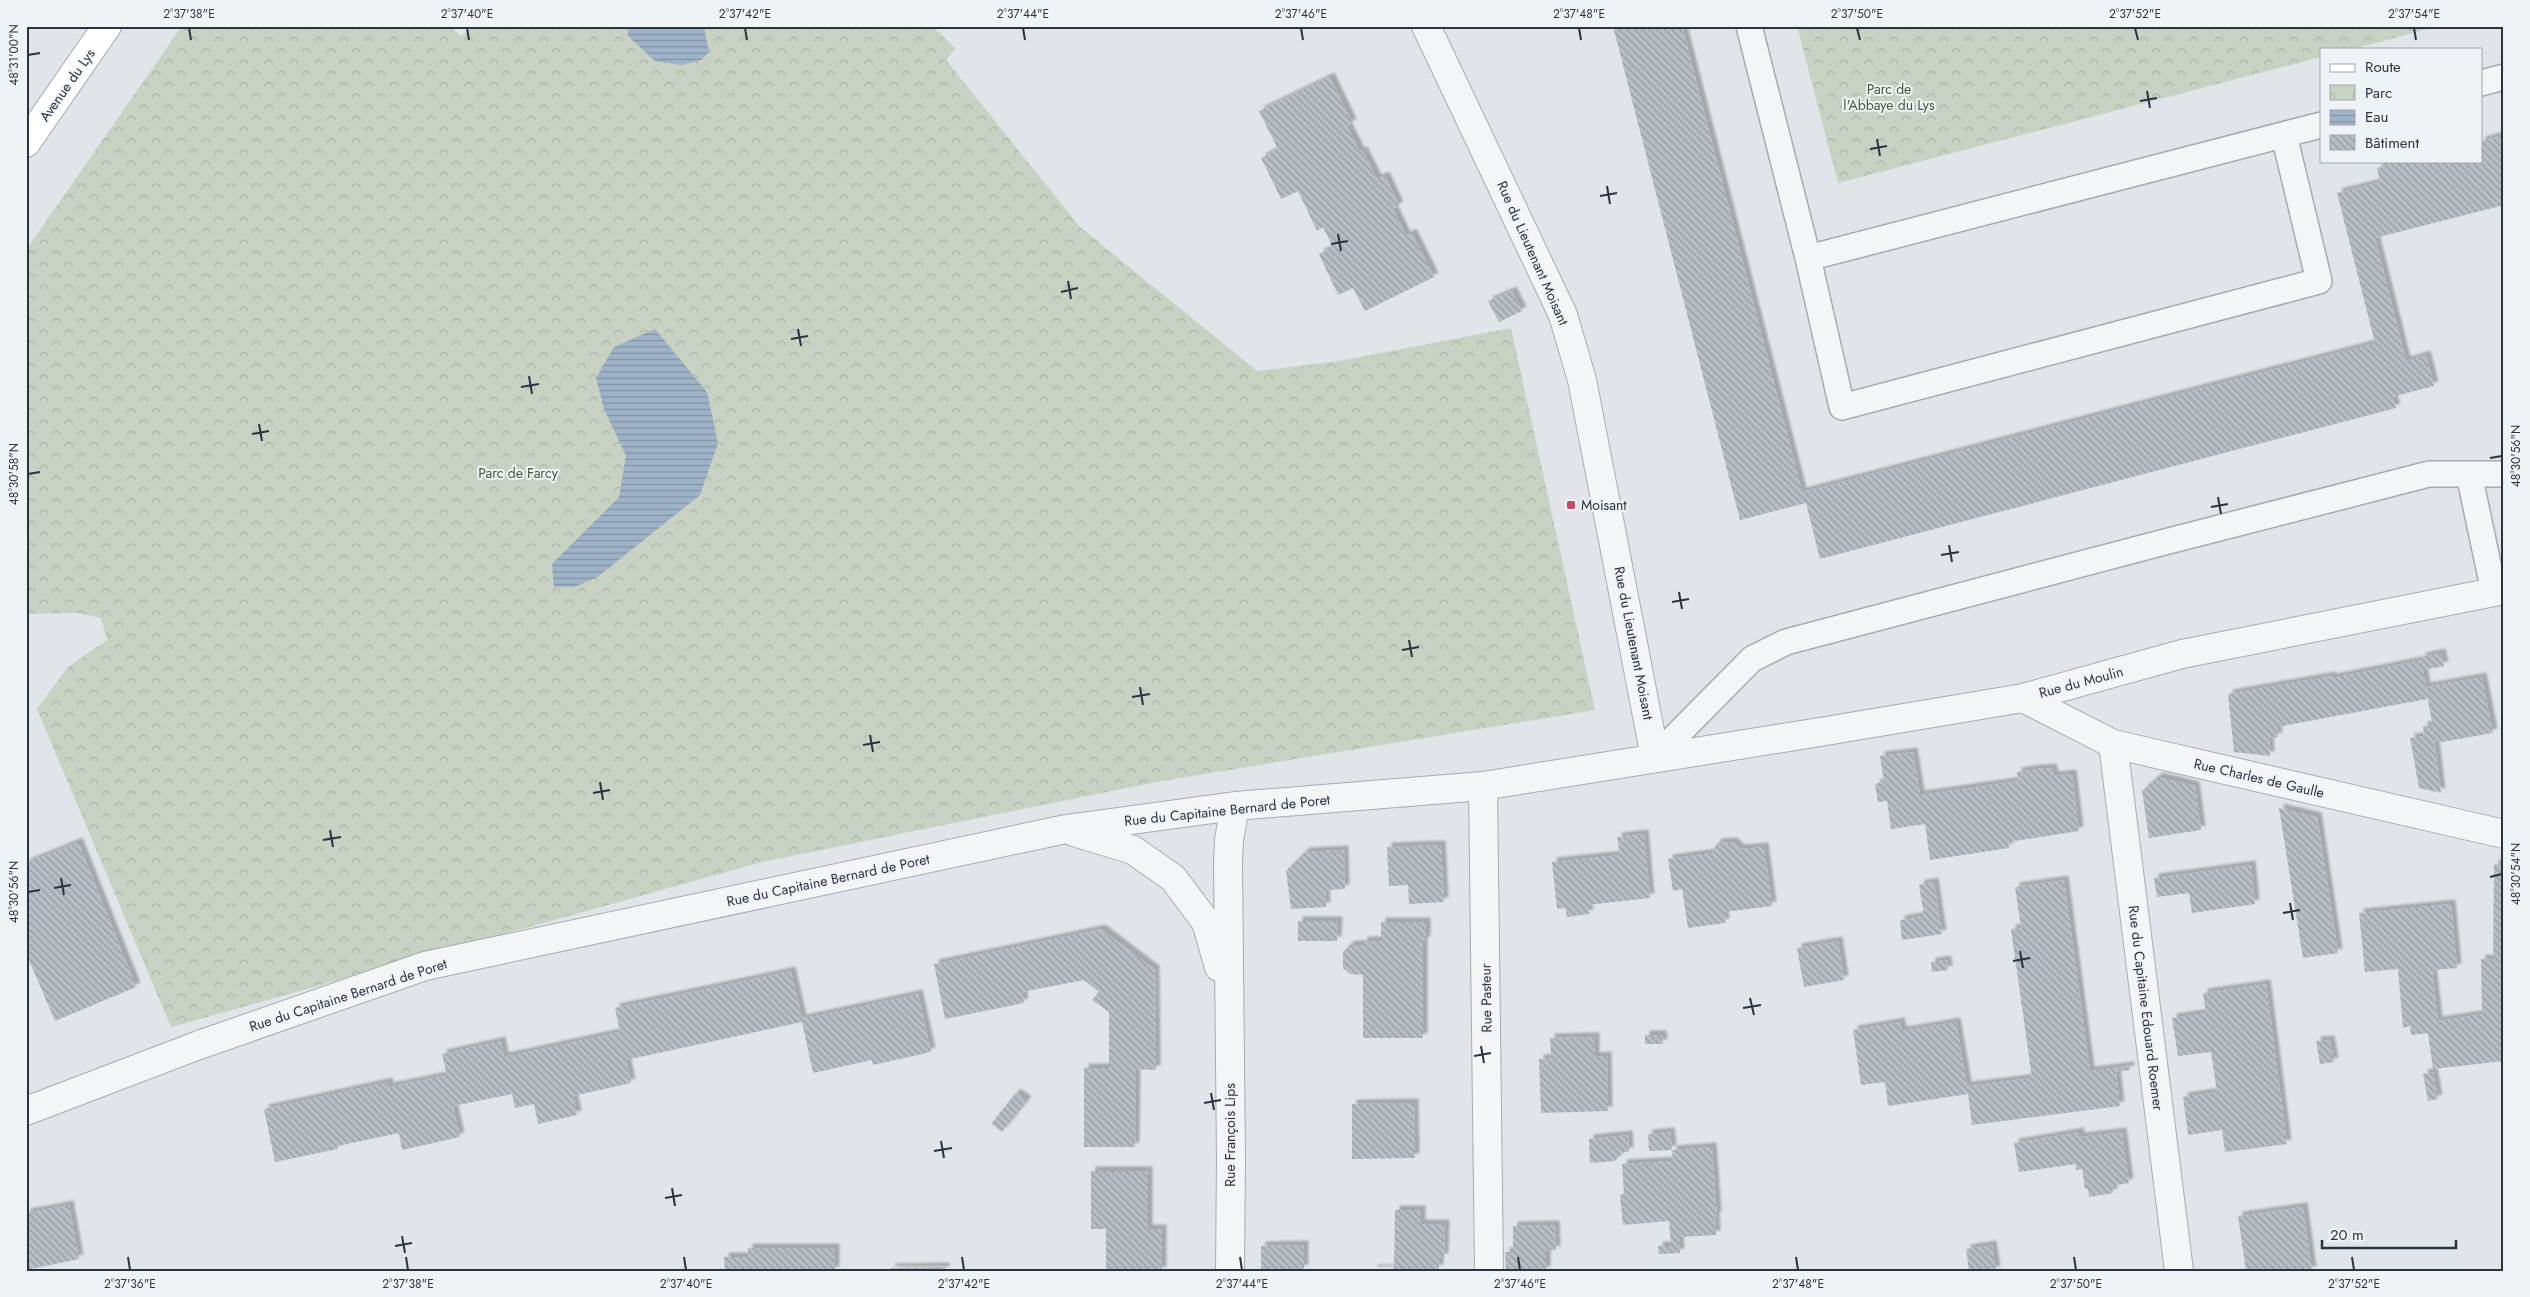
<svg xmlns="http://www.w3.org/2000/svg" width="2530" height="1297" viewBox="0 0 2530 1297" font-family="Jost,sans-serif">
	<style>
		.park { fill: url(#park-crowns) }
		.water { fill: url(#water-rules) }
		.building { fill: url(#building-back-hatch); filter: url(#shadow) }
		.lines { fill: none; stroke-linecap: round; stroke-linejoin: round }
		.service-casing { stroke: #a6abb3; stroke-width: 28 }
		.minor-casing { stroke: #a6abb3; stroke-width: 30 }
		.primary-casing { stroke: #a1a9b4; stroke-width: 30 }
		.service { stroke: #f3f5f7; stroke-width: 25 }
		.minor { stroke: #f3f5f7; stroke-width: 28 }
		.primary { stroke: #fff; stroke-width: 28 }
		.ticks { fill: none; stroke: #2a3340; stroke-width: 2 }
		.poi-dot { fill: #c84c63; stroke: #f0f3f6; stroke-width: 2 }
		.labels { text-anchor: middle; stroke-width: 4; stroke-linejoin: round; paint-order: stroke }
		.street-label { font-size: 14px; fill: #2a3340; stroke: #f0f3f6 }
		.park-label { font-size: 14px; fill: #405b38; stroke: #f0f3f6 }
		.poi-label { font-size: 14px; fill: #2a3340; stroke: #f0f3f6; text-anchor: start }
		.neatline { fill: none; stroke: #2a3340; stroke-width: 2 }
		.ticks-label { font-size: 12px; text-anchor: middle; fill: #2a3340 }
	</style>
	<defs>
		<pattern id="park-crowns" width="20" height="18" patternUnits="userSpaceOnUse" patternTransform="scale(1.25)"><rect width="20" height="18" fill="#c7d2c2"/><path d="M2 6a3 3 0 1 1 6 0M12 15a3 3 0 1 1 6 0" fill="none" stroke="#abb5a8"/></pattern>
		<pattern id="water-rules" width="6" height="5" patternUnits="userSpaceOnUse" patternTransform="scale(1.25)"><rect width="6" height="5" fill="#9eb3c7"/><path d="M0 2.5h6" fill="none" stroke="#8192a3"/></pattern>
		<pattern id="building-back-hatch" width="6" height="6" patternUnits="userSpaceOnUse" patternTransform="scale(1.25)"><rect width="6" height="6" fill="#b8bec5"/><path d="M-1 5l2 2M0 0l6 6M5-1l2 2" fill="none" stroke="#969ba1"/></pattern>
		<filter id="shadow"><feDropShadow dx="4.5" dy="-4.5" stdDeviation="1" flood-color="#0004"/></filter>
	</defs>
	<rect width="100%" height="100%" fill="#e1e4e9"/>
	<path class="park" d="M182 26H449L461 36 475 26H932L955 48 946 60 1080 227 1257 371 1339 361 1511 328 1595 710 1156 782 762 862 171 1027 37 709 68 667 107 640 101 618 78 613 26 614V250Z
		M1797 26H2439L2353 49H2321V57L1838 183Z"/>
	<path class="water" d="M631 26H704L709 52 701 60 681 65 655 61 628 36V29Z
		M655 329 707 392 718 443 700 495 596 578 574 587H554L552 564 619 497 626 456 604 409 596 378 614 347Z"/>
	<path class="building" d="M1613 26H1682L1802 492 2375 343 2337 193 2380 182 2377 168 2403 161H2481V141L2504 135V205L2375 238 2406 361 2426 355 2434 386 2392 397 2396 408 1820 559 1806 503 1740 520Z
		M1330 77 1352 123 1347 126 1360 152 1363 151 1377 179 1385 176 1399 206 1393 209 1406 236 1412 233 1434 277 1365 311 1353 288 1338 295 1319 254 1333 247 1323 227 1317 231 1298 191 1281 199 1261 158 1278 149 1259 111Z
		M1512 291 1522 311 1499 322 1488 301Z
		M2441 653 2444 666 2423 670 2426 687 2482 677 2493 733 2436 743 2426 690 2427 699 2277 727 2278 737 2269 738 2270 756 2234 752 2228 694 2331 676 2332 678 2422 660 2421 657Z
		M2432 725 2434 737 2441 793 2419 788 2410 738 2424 736 2423 726Z
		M1913 752 1920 795 2018 781 2017 772 2037 769 2052 768 2054 776 2072 774 2079 831 2008 842 2009 848 1930 860 1925 824 1891 829 1887 801 1878 802 1875 784 1884 782 1880 756Z
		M2158 777 2195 786 2201 830 2149 838 2142 791Z
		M2279 808 2317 817 2338 953 2303 958Z
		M1644 834 1650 898 1587 905 1589 914 1567 917 1565 908 1557 909 1552 862 1620 855 1617 837Z
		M78 842 136 987 55 1021 26 953V863Z
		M1733 842 1740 849 1764 847 1772 906 1724 912 1725 923 1688 928 1682 889 1673 891 1668 859 1712 853 1717 843Z
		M1441 845 1444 902 1409 904 1408 885 1389 886 1387 847Z
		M1344 850 1345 889 1325 890 1326 907 1291 909 1286 871 1305 852Z
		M2494 864 2504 865V1061L2433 1069 2428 1033 2411 1035 2410 1026 2403 1028 2398 969 2365 972 2359 913 2451 904 2457 968 2432 970 2438 1021 2482 1014 2481 959 2493 960Z
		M2251 865 2255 904 2192 913 2189 893 2157 897 2154 878Z
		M2064 880 2090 1071 2130 1066V1070L2116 1072 2120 1106 1972 1125 1968 1094 1888 1106 1885 1082 1861 1085 1853 1030 1900 1022 1902 1031 1956 1022 1967 1086 2032 1078 2011 929 2021 928 2015 887Z
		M1934 882 1942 934 1902 940 1900 920 1924 916 1919 885Z
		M1298 921H1338L1337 941H1298Z
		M1381 922H1426V941H1423V1038H1363V975L1350 974 1343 968V952L1350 945H1363V941H1381Z
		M1101 929 1155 970 1156 1070 1136 1069 1135 1147H1084V1068H1109V1012L1092 1000 1099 992 1084 980 1022 992 1024 1003 945 1019 934 964Z
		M1838 941 1844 980 1804 987 1797 948Z
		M1947 960 1948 970 1932 972 1931 962Z
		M791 971 802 1019 918 994 931 1052 873 1065 872 1060 813 1073 802 1022 626 1060 631 1083 573 1096 577 1115 538 1124 534 1104 515 1108 512 1094 453 1106 460 1137 402 1150 399 1133 337 1146 338 1149 275 1162 264 1109 388 1082 389 1087 447 1075 442 1054 501 1041 504 1057 620 1032 615 1008Z
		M2266 984 2287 1144 2225 1152 2222 1130 2188 1135 2183 1097 2217 1092 2211 1052 2178 1056 2172 1018 2206 1013 2203 993Z
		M1645 1035H1662L1663 1044H1645Z
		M1595 1037V1057L1607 1056 1608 1111 1541 1113 1539 1059 1551 1058 1550 1038Z
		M2330 1040 2334 1062 2320 1064 2316 1041Z
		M2433 1072 2438 1099 2428 1101 2423 1074Z
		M1016 1093 1027 1101 1002 1132 991 1124Z
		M1414 1103 1415 1158 1352 1159V1104Z
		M1670 1132 1672 1150 1649 1151 1648 1134Z
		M2080 1132V1137L2122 1132 2129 1183 2112 1186 2113 1193 2089 1197 2088 1189H2085L2082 1169 2076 1170V1164L2019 1172 2014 1143Z
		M1628 1135 1629 1152H1623L1615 1161 1590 1163 1589 1139Z
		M1712 1147 1717 1216H1715L1716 1235 1679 1237 1680 1253 1659 1254 1658 1246H1671L1669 1221 1623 1225 1620 1195 1624 1194 1622 1164 1673 1161 1672 1150Z
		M1091 1171H1148V1229H1162V1271H1106V1229H1091Z
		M69 1205 79 1259 26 1270V1213Z
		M2303 1207 2312 1271H2246L2238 1216Z
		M1395 1210H1421V1224H1445L1444 1258H1439V1269L1373 1271V1269H1394Z
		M1555 1225 1556 1250 1546 1251V1271H1506L1505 1252H1513V1226Z
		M1304 1245V1269L1261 1271V1246Z
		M1992 1245 1996 1271H1969L1966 1249Z
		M748 1248H835V1271H725L724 1257H748Z
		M945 1267V1271H891V1268Z"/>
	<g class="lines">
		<defs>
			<path id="service" d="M1749 26 1808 258 2321 125
				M2481 83 2504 77
				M1808 258 1842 407 2319 281 2284 135
				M2469 474 2494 592
				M1655 757 1752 659 1786 642 2157 544 2429 474H2504"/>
			<path id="minor" d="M1426 26 1563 315 1582 380 1655 757
				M2023 698 2113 744 2504 834
				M2113 744 2179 1271
				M1483 786 1489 1271
				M1074 832 1133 850 1173 878 1206 922 1219 967
				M26 1111 199 1045 425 966 1066 829 1235 806 1483 786 1820 732 2023 698 2182 654 2504 590
				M1230 1271 1231 1160 1228 863 1229 840 1235 806"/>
			<path id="primary" d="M26 143 107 26"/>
		</defs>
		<use href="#service" class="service-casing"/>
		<use href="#minor" class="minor-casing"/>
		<use href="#primary" class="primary-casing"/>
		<use href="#service" class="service"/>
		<use href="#minor" class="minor"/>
		<use href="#primary" class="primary"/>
	</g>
	<path class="ticks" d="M189 28 191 40M467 28 469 40M745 28 747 40M1023 28 1025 40M1301 28 1303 40M1579 28 1581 40M1857 28 1860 40M2135 28 2138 40M2414 28 2416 40M28 55 40 53M2147 91 2150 108M2140 101 2157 98M1877 139 1880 156M1870 149 1887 146M1607 186 1610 204M1600 196 1617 193M1338 234 1341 251M1331 244 1348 241M1068 281 1071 299M1061 292 1078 288M798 329 801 346M791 339 808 336M529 376 532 394M521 387 539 384M259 424 262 441M252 434 269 431M2490 458 2502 456M28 474 40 472M2218 497 2221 514M2211 507 2228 504M1949 545 1952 562M1941 555 1959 552M1679 592 1682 609M1672 602 1689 599M1409 640 1412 657M1402 650 1419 647M1140 687 1143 705M1132 697 1150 694M870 735 873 752M863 745 880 742M600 782 603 800M593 793 610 790M330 830 333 847M323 840 341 837M2490 877 2502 874M61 878 64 895M54 888 71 885M28 892 40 890M2290 903 2293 920M2283 913 2300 910M2020 951 2023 968M2013 961 2030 958M1750 998 1754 1015M1743 1008 1761 1005M1481 1046 1484 1063M1474 1056 1491 1053M1211 1093 1214 1110M1204 1103 1221 1100M941 1141 944 1158M934 1151 952 1148M672 1188 675 1206M665 1198 682 1195M402 1236 405 1253M395 1246 412 1243M128 1257 130 1270M406 1257 408 1270M684 1257 686 1270M962 1257 964 1270M1240 1257 1242 1270M1518 1257 1520 1270M1796 1257 1798 1270M2074 1257 2076 1270M2352 1257 2354 1270"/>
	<rect class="poi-dot" x="1566" y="500" width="10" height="10" rx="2.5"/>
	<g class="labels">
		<g class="street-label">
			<text transform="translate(67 85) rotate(-55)" y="5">Avenue du Lys</text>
			<text transform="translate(1533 253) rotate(66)" y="5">Rue du Lieutenant Moisant</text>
			<text transform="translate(1634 643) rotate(79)" y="5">Rue du Lieutenant Moisant</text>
			<text transform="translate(2081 682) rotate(-15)" y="5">Rue du Moulin</text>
			<text transform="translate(2259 778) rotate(13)" y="5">Rue Charles de Gaulle</text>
			<text transform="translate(1227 810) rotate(-6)" y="5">Rue du Capitaine Bernard de Poret</text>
			<text transform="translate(828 880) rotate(-12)" y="5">Rue du Capitaine Bernard de Poret</text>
			<text transform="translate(348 995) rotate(-18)" y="5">Rue du Capitaine Bernard de Poret</text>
			<text transform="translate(1486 998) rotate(-91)" y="5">Rue Pasteur</text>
			<text transform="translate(2146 1008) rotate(83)" y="5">Rue du Capitaine Edouard Roemer</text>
			<text transform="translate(1230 1135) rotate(-90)" y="5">Rue François Lips</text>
		</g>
		<g class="park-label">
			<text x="1889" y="94">Parc de<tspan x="1889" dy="16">l'Abbaye du Lys</tspan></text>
			<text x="518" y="478">Parc de Farcy</text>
		</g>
		<g class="poi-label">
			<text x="1581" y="510">Moisant</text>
		</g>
	</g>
	<rect width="2530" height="1297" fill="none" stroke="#f0f3f6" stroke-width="55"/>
	<rect x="2320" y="48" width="162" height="115" fill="#f0f3f6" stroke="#a1a6ad"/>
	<rect x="2330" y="64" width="25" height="8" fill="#ffffff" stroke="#a1a6ad"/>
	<text x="2365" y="72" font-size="15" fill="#2a3340">Route</text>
	<rect x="2330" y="85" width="25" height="15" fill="url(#park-crowns)" stroke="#a1a6ad"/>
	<text x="2365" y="98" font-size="15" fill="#2a3340">Parc</text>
	<rect x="2330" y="110" width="25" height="15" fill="url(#water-rules)" stroke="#a1a6ad"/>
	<text x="2365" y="122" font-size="15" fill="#2a3340">Eau</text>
	<rect x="2330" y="135" width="25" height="15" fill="url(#building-back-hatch)" stroke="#a1a6ad"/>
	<text x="2365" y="148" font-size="15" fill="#2a3340">Bâtiment</text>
	<path d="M2322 1240v8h134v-8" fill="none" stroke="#2a3340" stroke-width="2.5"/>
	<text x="2330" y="1240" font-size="15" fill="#2a3340" stroke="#f0f3f6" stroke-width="4" paint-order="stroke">20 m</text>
	<rect x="28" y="28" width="2474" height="1242" class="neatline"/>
	<g class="ticks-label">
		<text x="189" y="18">2°37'38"E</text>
		<text x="467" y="18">2°37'40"E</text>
		<text x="745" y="18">2°37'42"E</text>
		<text x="1023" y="18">2°37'44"E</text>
		<text x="1301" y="18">2°37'46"E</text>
		<text x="1579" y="18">2°37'48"E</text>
		<text x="1857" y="18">2°37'50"E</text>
		<text x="2135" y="18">2°37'52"E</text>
		<text x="2414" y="18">2°37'54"E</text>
		<text transform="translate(14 55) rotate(-90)" y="4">48°31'00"N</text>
		<text transform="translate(2516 456) rotate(-90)" y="4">48°30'56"N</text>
		<text transform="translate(14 474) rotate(-90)" y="4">48°30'58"N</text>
		<text transform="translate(2516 874) rotate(-90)" y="4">48°30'54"N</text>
		<text transform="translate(14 892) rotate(-90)" y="4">48°30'56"N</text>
		<text x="130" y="1288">2°37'36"E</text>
		<text x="408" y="1288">2°37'38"E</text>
		<text x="686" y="1288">2°37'40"E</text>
		<text x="964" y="1288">2°37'42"E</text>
		<text x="1242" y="1288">2°37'44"E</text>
		<text x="1520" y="1288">2°37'46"E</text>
		<text x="1798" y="1288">2°37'48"E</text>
		<text x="2076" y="1288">2°37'50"E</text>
		<text x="2354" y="1288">2°37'52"E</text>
	</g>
</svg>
